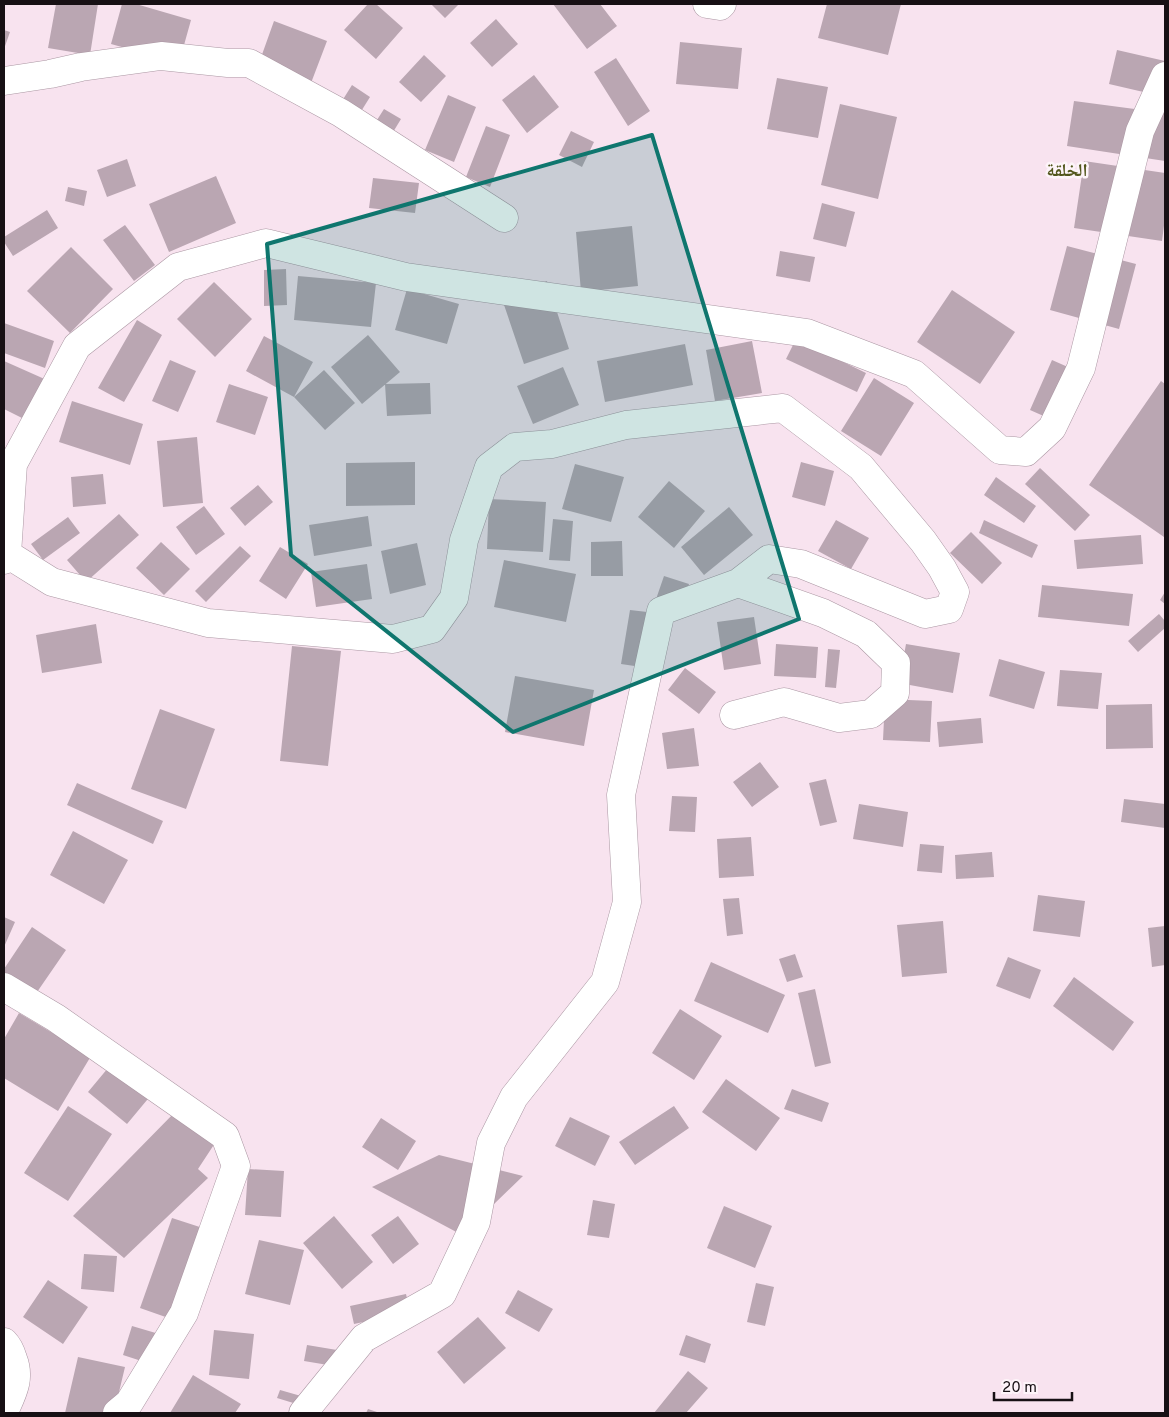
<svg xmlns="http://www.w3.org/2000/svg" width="1169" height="1417" viewBox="0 0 1169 1417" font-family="Overpass,'Noto Naskh Arabic',sans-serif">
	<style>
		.building { fill: #baa6b2 }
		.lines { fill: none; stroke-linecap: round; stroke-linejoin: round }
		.street-casing { stroke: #ab97a3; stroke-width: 29 }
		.street { stroke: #fff; stroke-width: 28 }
		.marked { fill: #0f766e; fill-opacity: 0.2; stroke: #0f766e; stroke-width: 4; stroke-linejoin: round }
		.labels { text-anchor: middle; stroke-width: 5; stroke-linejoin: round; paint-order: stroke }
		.district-label { font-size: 18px; font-weight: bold; fill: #52561c; stroke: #fdf4f9 }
	</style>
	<rect width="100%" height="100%" fill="#f8e3ef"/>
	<path class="building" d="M56 4H98L90 55 48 48Z
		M122 4H136L191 20 179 63 111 44Z
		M368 4H376L403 28 376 59 344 30Z
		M431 4H459L445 18Z
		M553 4H600L617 26 587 49Z
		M827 4H901L888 55 818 38Z
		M496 19 518 44 492 67 470 43Z
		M274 21 327 41 311 83 259 63Z
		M4 30 10 32 4 49Z
		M680 42 742 48 738 89 676 84Z
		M1117 50 1165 61V97L1109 84Z
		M424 55 446 76 421 102 399 82Z
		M616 58 650 111 628 126 594 72Z
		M534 75 559 107 527 133 502 100Z
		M777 78 828 87 818 138 767 129Z
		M352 85 370 97 355 121 337 109Z
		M448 95 476 107 454 162 425 150Z
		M1074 101 1165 113V161L1067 146Z
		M840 104 897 117 878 199 821 185Z
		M384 109 401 119 387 142 370 131Z
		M486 126 510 135 490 187 466 177Z
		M571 131 594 142 582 167 559 155Z
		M127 159 136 186 107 197 97 170Z
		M1084 161 1165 173V218L1162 241 1074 228Z
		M216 176 236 223 169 252 149 204Z
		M373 178 419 183 415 213 369 208Z
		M68 187 87 191 84 206 65 201Z
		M822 203 855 212 846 247 813 239Z
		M47 210 58 228 13 256 4 242V237Z
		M125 225 155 265 134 281 103 240Z
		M632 226 638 286 581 292 576 232Z
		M1067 246 1136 264 1119 329 1050 310Z
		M71 247 113 289 70 333 27 291Z
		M780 251 815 257 810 282 776 276Z
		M286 269 287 305 264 306V270Z
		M298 276 376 283 371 327 294 320Z
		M547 281 569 349 524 364 501 296Z
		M214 282 252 319 215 357 177 319Z
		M407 289 459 304 447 344 395 330Z
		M952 290 1015 332 980 384 917 342Z
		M137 320 162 335 124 402 98 388Z
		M4 323 54 341 45 368 4 353Z
		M368 335 400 372 362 404 331 367Z
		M264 336 313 362 294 397 324 370 355 403 325 430 294 397 246 371Z
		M796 339 866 373 857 392 786 359Z
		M752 341 762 393 715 401 706 350Z
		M685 344 693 385 605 402 597 361Z
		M170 360 196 371 178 412 152 401Z
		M1052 360 1086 375 1064 425 1030 410Z
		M4 361 49 381 30 422 4 409Z
		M563 367 579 405 533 424 517 386Z
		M874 378 914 403 881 456 841 431Z
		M1161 381 1165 384 1164 537 1089 485Z
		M430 383 431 414 387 416 385 384Z
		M229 384 268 397 255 435 216 422Z
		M72 401 143 424 130 465 59 442Z
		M197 437 203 503 163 507 157 441Z
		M415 462V505L346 506V463Z
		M801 462 834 471 825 506 792 497Z
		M575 464 624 477 611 522 562 509Z
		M1040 468 1090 515 1075 531 1025 484Z
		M103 474 106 504 73 507 71 477Z
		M996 477 1036 506 1024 523 984 495Z
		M669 481 705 511 674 548 638 517Z
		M258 485 273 502 245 526 230 508Z
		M489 499 546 502 543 552 487 549Z
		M204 506 225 534 196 555 176 527Z
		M729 507 753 535 704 575 681 547Z
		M119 514 139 535 86 582 67 560Z
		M368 516 372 546 314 556 309 525Z
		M68 517 80 533 43 560 31 544Z
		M553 519 573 521 570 561 549 560Z
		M836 520 869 538 851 569 818 551Z
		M984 520 1038 545 1032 558 979 533Z
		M971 532 1002 563 982 584 950 553Z
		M1141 535 1143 564 1077 569 1074 540Z
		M622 541 623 576H591V542Z
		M161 542 190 569 164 595 136 568Z
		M417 543 426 585 390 594 381 551Z
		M240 546 251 556 206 602 195 591Z
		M280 547 308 564 286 599 259 581Z
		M504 560 576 574 566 622 494 607Z
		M367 564 372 599 316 607 311 572Z
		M664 576 689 584 679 614 654 605Z
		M1042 585 1133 594 1129 626 1038 617Z
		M1165 592V604L1160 600Z
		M630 610 656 613 648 668 621 664Z
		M1159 614 1165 621V628L1138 652 1128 641Z
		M754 617 761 664 724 670 717 622Z
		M96 624 102 663 42 673 36 635Z
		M776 644 818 647 816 678 774 676Z
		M906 644 960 653 953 693 899 683Z
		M292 646 341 651 328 766 280 761Z
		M828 649 840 650 836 688 825 687Z
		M999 659 1045 672 1034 709 989 696Z
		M685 668 716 692 699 714 668 690Z
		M1060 670 1102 673 1098 709 1057 706Z
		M515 676 594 690 584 746 505 732Z
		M885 699 932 701 930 742 883 740Z
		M1152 704 1153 748 1106 749V705Z
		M160 709 215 729 186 809 131 789Z
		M981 718 983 743 939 747 937 722Z
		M694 728 699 766 667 769 662 733Z
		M760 762 779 787 752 807 733 782Z
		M826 779 837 822 820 826 809 783Z
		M77 783 163 821 153 844 67 805Z
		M672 796 697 797 695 832 669 831Z
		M1124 799 1165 804V828L1121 822Z
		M859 804 908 812 903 847 853 839Z
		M73 831 128 860 104 904 50 875Z
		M751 837 754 876 719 878 717 839Z
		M920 844 944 846 942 873 917 871Z
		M992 852 994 877 956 879 955 855Z
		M1038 895 1085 901 1080 937 1033 931Z
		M739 898 743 934 727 936 723 899Z
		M4 917 15 922 4 947Z
		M943 921 947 973 902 977 897 925Z
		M1165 926V965L1152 967 1148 928Z
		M32 927 66 950 35 995 4 973V969Z
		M795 954 803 977 787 982 779 959Z
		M1008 957 1041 970 1030 999 996 986Z
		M711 962 785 995 768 1033 694 1001Z
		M1074 977 1134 1022 1113 1051 1053 1006Z
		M815 989 831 1063 815 1067 798 993Z
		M680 1009 722 1036 694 1080 652 1053Z
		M19 1013 91 1056 58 1111 4 1078V1039Z
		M113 1062 152 1094 127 1124 88 1092Z
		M726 1079 780 1118 756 1151 702 1112Z
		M792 1089 829 1103 822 1122 784 1109Z
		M68 1106 112 1134 68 1201 24 1173Z
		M674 1106 689 1128 635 1165 619 1142Z
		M178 1109 217 1140 198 1169 208 1178 124 1258 73 1216Z
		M570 1117 610 1136 595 1166 555 1146Z
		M381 1118 416 1141 398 1170 362 1147Z
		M439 1155 523 1176 462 1235 372 1187Z
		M248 1169 284 1171 281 1217 245 1215Z
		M593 1200 615 1204 609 1238 587 1235Z
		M724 1206 772 1226 755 1268 707 1248Z
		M334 1216 373 1262 342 1289 303 1243Z
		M398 1216 419 1244 393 1264 371 1235Z
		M172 1218 209 1230 177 1321 140 1308Z
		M259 1240 304 1250 290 1305 245 1294Z
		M84 1254 117 1256 114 1292 81 1289Z
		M48 1280 88 1307 63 1344 23 1317Z
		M756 1283 774 1287 765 1326 747 1322Z
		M518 1290 553 1309 539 1332 505 1313Z
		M406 1294 410 1312 354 1324 350 1306Z
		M478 1317 506 1348 464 1384 437 1352Z
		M132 1326 176 1339 166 1369 123 1355Z
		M214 1330 254 1334 249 1379 209 1375Z
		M686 1335 711 1344 705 1363 679 1355Z
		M307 1345 337 1350 334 1366 304 1361Z
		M78 1357 125 1367 114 1413H65Z
		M688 1371 708 1388 686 1413H654Z
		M193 1375 241 1404 235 1413H170Z
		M280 1390 315 1400 313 1409 277 1398Z
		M368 1409 380 1413H366Z"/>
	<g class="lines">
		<defs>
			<path id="street" d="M707 4 720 6 722 4
				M4 81 50 74 81 67 161 56 228 63H249L341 113 504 218
				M4 552 52 582 208 623 393 639 432 629 454 598 464 540 489 467 515 447 552 444 626 425 783 408 861 467 923 541 942 568 955 592 949 609 925 614 801 564 769 559 738 583 661 611 621 795 627 902 605 982 514 1097 491 1143 476 1222 442 1294 364 1338 303 1413
				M4 560 7 554 13 464 77 346 178 267 266 243 406 277 807 333 914 374 1000 450 1026 452 1052 428 1081 368 1140 131 1165 76
				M734 715 784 702 839 718 871 714 895 693 896 663 866 634 823 613 738 583
				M4 987 56 1018 225 1136 236 1166 184 1313 129 1403 117 1413
				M4 1342C9 1347 11 1352 13 1359 21 1379 12 1394 4 1412"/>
		</defs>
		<use href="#street" class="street-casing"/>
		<use href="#street" class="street"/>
	</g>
	<path class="marked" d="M652 135 799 619 513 732 291 555 267 244Z"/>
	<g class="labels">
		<g class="district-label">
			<text x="1067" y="176">الخلقة</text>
		</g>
	</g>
	<rect width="1169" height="1417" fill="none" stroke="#171014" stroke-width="10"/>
	<path d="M994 1392v8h78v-8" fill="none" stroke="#171014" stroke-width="2.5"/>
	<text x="1002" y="1392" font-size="15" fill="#171014" stroke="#fdf4f9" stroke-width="4" paint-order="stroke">20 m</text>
</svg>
